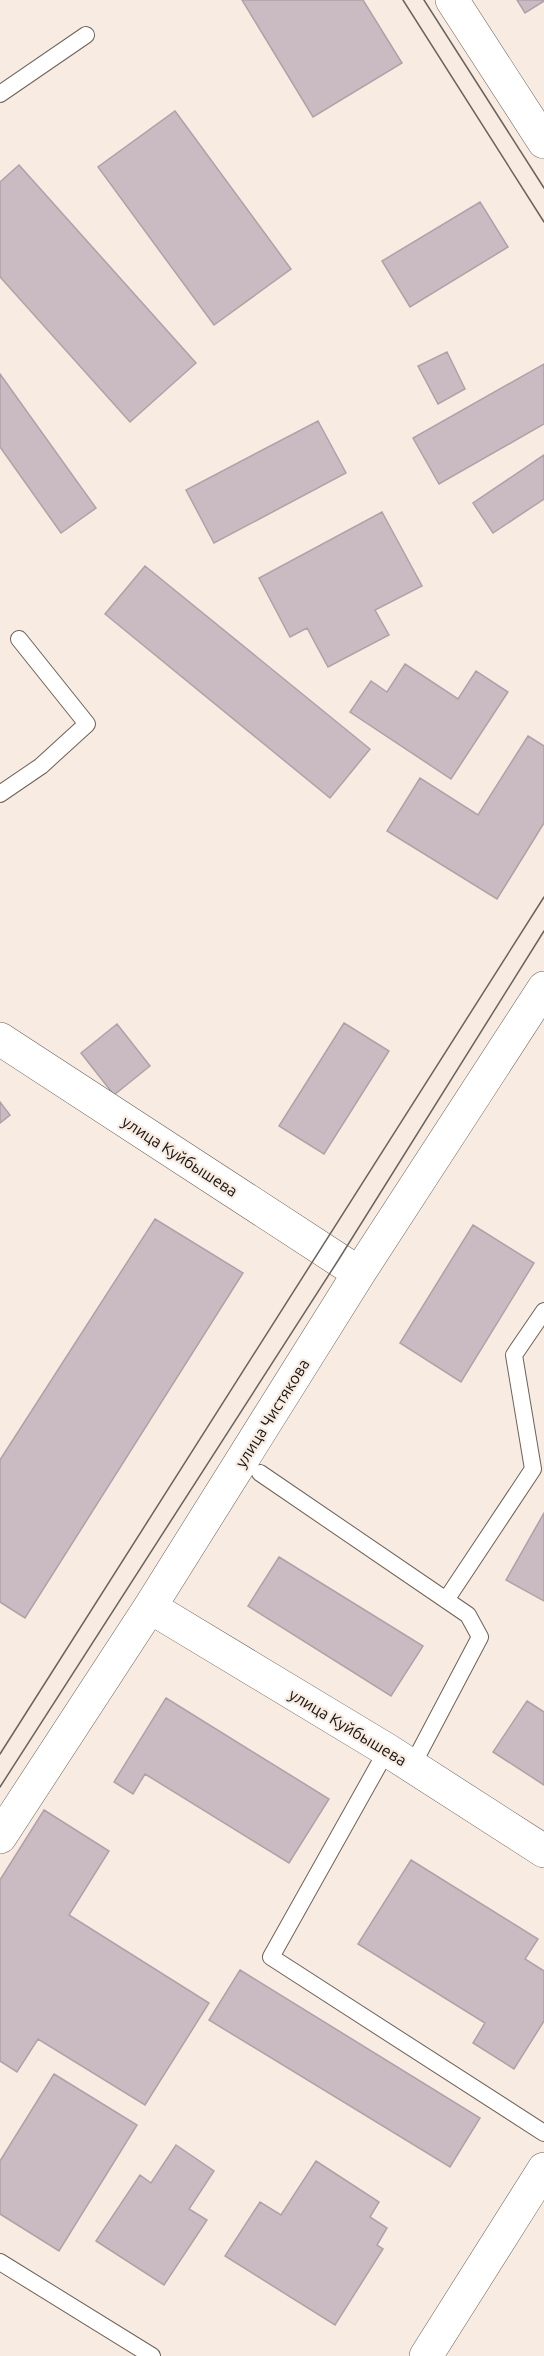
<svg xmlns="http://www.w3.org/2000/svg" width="544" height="2356" viewBox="0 0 544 2356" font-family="Ubuntu,sans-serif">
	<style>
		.building { fill: #cabbc2; stroke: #b0a1a8; stroke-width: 1.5 }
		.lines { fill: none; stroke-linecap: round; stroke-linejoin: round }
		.lane-casing { stroke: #6d6259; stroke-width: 18 }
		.street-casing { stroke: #6d6259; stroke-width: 34 }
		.lane { stroke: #fff; stroke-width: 16 }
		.street { stroke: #fff; stroke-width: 33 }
		.tram { stroke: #6a635d; stroke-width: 1.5 }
		.labels { text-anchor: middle; stroke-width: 4.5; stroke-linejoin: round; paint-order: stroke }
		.street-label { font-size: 16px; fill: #181411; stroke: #f8ebe1 }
	</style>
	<rect width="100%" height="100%" fill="#f8ebe1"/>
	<path class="building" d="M242 0H363L402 63 313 117Z
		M517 0H544V1L525 13Z
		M175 111 291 269 214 325 98 167Z
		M19 165 196 363 130 422 0 277V182Z
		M480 202 508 247 410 307 382 261Z
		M447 352 465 389 438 404 418 366Z
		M544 364V424L439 484 413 438Z
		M0 374 96 508 61 533 0 447Z
		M318 421 346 473 214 543 186 490Z
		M544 455V499L493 533 473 503Z
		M382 512 422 586 375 610 389 635 328 667 307 628 290 637 259 578Z
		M145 566 370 749 330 798 105 614Z
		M405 664 458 699 476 671 508 692 451 779 350 712 371 681 387 692Z
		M528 736 544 746V823L497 899 387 831 420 778 478 815Z
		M344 1023 389 1051 324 1154 279 1126Z
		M117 1024 150 1066 114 1095 81 1053Z
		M0 1102 10 1115 0 1123Z
		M155 1219 243 1273 25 1618 0 1602V1460Z
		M473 1225 534 1263 461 1382 400 1343Z
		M544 1513V1601L506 1580Z
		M279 1557 423 1646 391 1696 248 1606Z
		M166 1698 329 1799 289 1863 145 1774 133 1794 114 1782Z
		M527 1701 544 1712V1785L493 1752Z
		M44 1810 109 1851 69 1915 209 2003 145 2105 38 2039 17 2072 0 2061V1880Z
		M411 1860 538 1939 525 1959 544 1971V2021L514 2069 473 2043 485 2023 358 1944Z
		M240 1970 480 2118 450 2167 209 2020Z
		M54 2074 137 2125 59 2251 0 2214V2161Z
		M176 2145 214 2171 189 2209 207 2220 164 2285 96 2241 140 2175 151 2183Z
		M316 2161 379 2202 370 2217 387 2228 377 2245 383 2249 335 2325 225 2256 260 2202 281 2215Z"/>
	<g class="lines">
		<defs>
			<path id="lane" d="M0 94 86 35
				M0 794 41 766 87 724 19 639
				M260 1473 468 1615 480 1637 412 1766
				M446 1600 533 1469 514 1355 544 1311
				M387 1750 271 1957 544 2133
				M0 2262 152 2356"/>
			<path id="street" d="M452 0 544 142
				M0 1039 359 1273
				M150 1607 387 1750 544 1851
				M0 1837 150 1607 359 1273 544 988
				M426 2356 544 2169"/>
		</defs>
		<use href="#lane" class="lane-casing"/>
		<use href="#street" class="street-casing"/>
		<use href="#lane" class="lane"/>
		<use href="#street" class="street"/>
		<path class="tram" d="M403 0 544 222
			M424 0 544 188
			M0 1754 544 897
			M0 1787 339 1259 544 931"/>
	</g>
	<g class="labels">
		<g class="street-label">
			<text transform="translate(180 1156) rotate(33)" y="6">улица Куйбышева</text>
			<text transform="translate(272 1413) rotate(-58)" y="6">улица Чистякова</text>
			<text transform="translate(348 1727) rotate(31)" y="6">улица Куйбышева</text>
		</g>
	</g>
</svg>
